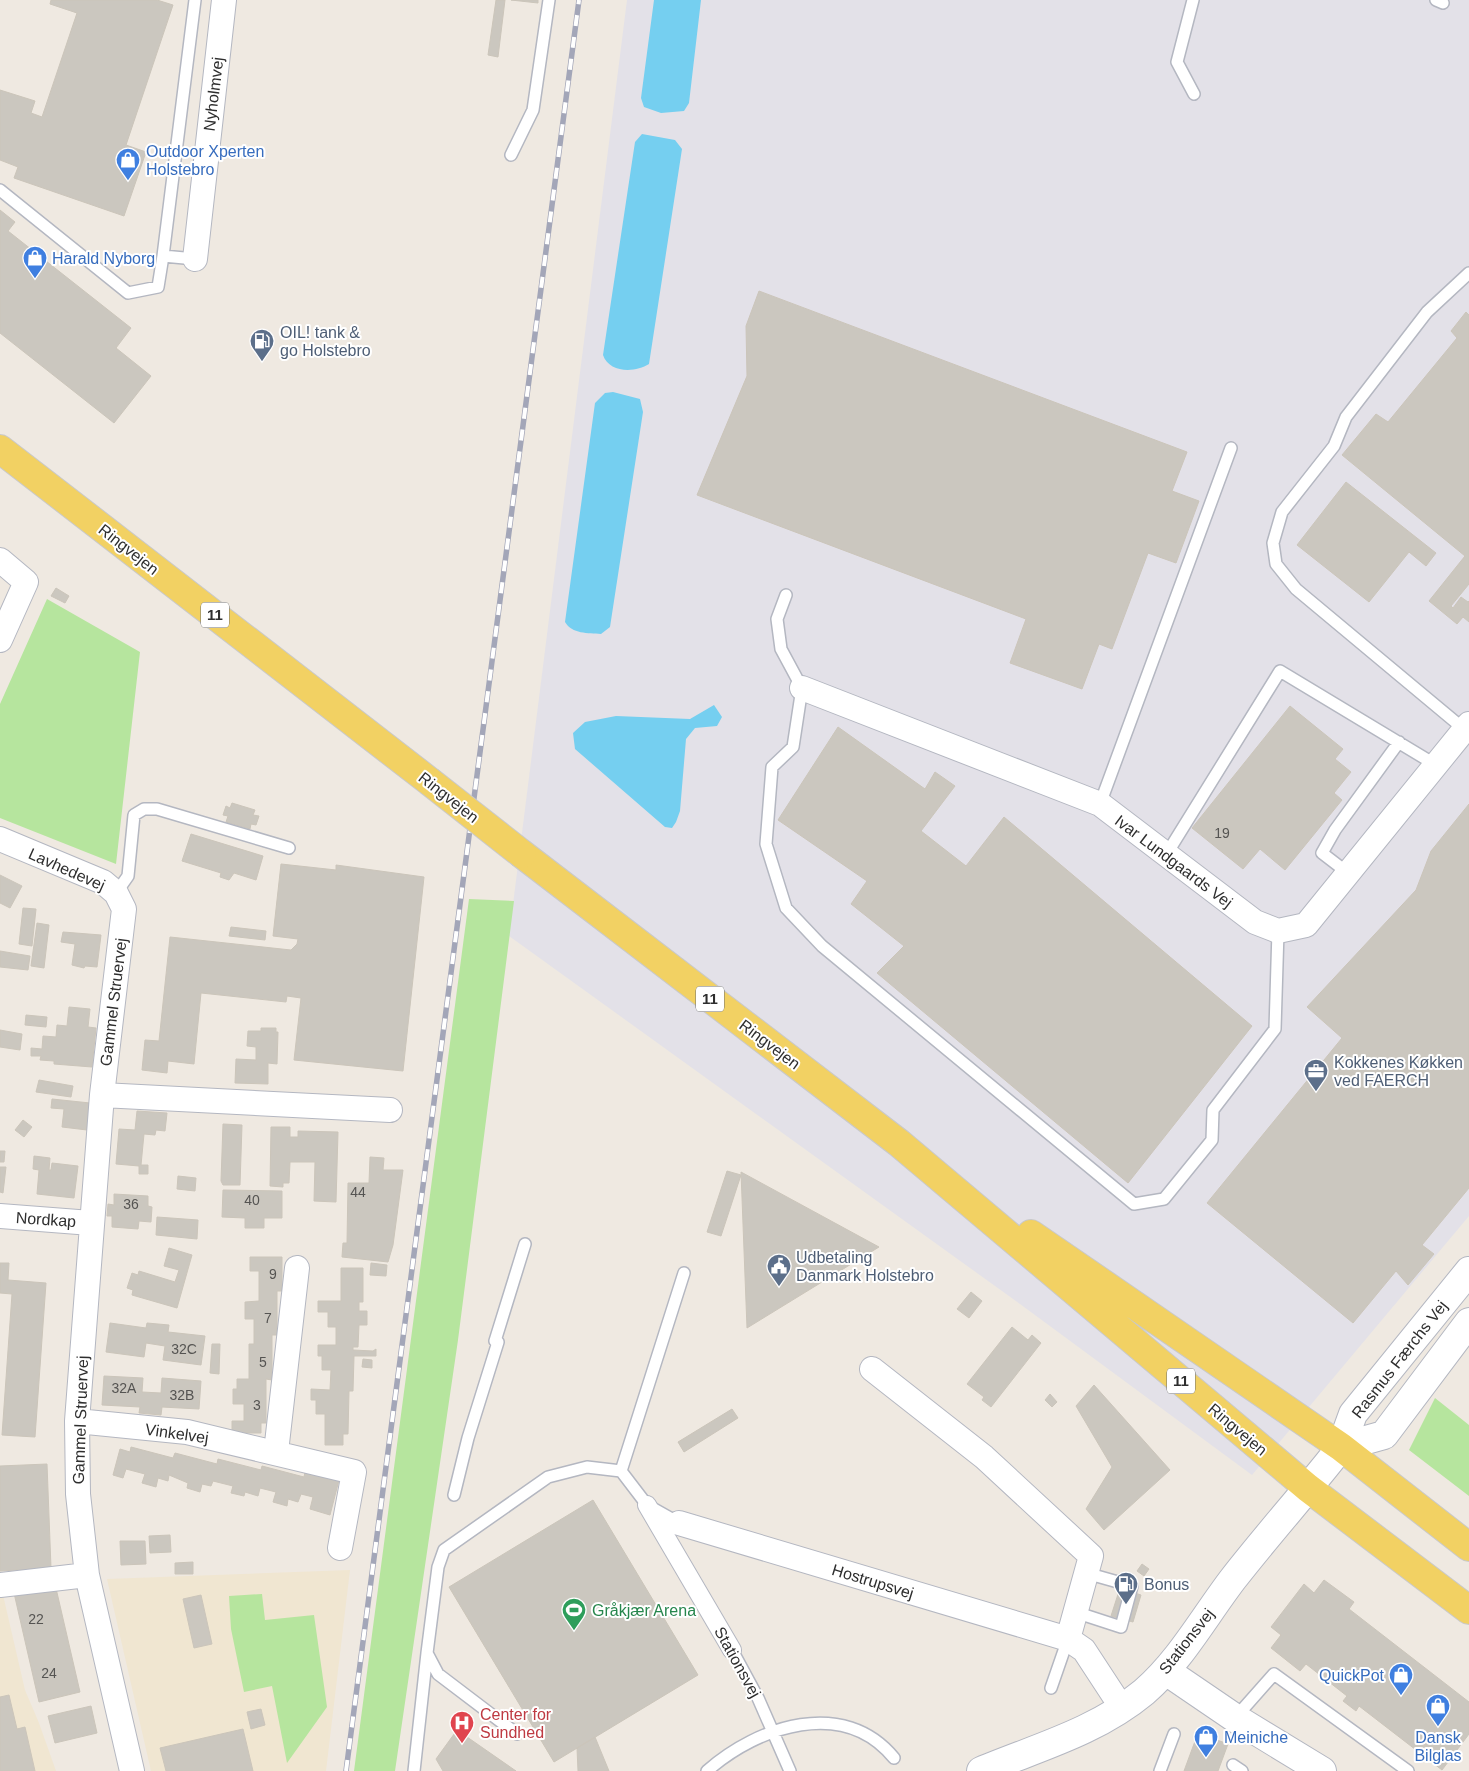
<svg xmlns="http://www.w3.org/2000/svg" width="1469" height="1771" viewBox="0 0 1469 1771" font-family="Arial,sans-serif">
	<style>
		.industrial { fill: #e3e1e8 }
		.education { fill: #f0e6d1 }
		.green { fill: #b6e59e }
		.water { fill: #75cff0 }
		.building { fill: #cbc7bf; stroke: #cbc5ba }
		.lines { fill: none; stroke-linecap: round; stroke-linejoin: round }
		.service-casing { stroke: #b4b7c1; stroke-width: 14 }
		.pedestrian-casing { stroke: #b4b7c1; stroke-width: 20 }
		.minor-casing { stroke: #b4b7c1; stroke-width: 26 }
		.tertiary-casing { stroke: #b4b7c1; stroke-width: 30 }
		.secondary-casing { stroke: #b4b7c1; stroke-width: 30 }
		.primary-casing { stroke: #c9c9c9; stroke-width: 30 }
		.service { stroke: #fff; stroke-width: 11 }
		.pedestrian { stroke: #fff; stroke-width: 18 }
		.minor { stroke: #fff; stroke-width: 24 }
		.tertiary { stroke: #fff; stroke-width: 28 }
		.secondary { stroke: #fff; stroke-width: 28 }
		.primary { stroke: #f2d163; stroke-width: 28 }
		.rail-casing { stroke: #a3a6b8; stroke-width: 5.5 }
		.rail { stroke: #fff; stroke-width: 4; stroke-dasharray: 11; stroke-linecap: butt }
		.primary-bridge-casing { stroke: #c9c9c9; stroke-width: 30; stroke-linecap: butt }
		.primary-bridge { stroke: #f2d163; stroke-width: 28 }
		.labels { text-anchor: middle; stroke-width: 4; stroke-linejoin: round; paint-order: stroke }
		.number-label { font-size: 14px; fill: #555452 }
		.shield { fill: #fff; stroke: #6d6d6d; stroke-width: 1 }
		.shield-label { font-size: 15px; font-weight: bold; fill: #2e2e2e }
		.street-label { font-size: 16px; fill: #2e2e2e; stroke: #fff }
		.shop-label { font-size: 16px; fill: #366cbe; stroke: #fff; text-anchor: start }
		.service-label { font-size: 16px; fill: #4e5e75; stroke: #fff; text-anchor: start }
		.leisure-label { font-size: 16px; fill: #27864d; stroke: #fff; text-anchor: start }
		.health-label { font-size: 16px; fill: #be3a42; stroke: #fff; text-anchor: start }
	</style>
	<rect width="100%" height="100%" fill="#efe9e1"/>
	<path class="industrial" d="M627 0H1469V1216L1252 1475 1020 1304 509 936Z"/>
	<path class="education" d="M350 1570 326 1771H151L107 1579Z
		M0 1582 25 1690 39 1723 56 1771H0Z"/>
	<path class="green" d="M47 599 140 652 116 864 0 818V704Z
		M469 899 514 901 458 1340 395 1771H354Z
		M1435 1398 1469 1425V1496L1409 1450Z
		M262 1594 265 1620 314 1615 327 1707 287 1763 272 1686 244 1692 231 1629 229 1596Z"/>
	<path class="water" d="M654 0H701L689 103 684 111 661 113 644 107 641 98Z
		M642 134 675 140 682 149 649 364C635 373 609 373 603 355L635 142Z
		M613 392 640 399 643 412 610 627 601 634C588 633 572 634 565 622L595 403 605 393Z
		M714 705 722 717 717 726 695 728 686 739 680 811 676 822 672 828 665 827 575 749 573 733 585 722 616 716 690 719Z"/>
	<path class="building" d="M51 0H157L173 5 126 145 146 152 124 216 14 178 18 167 0 160V90L35 101 31 113 42 117 77 13 50 4Z
		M496 0H505L498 57 488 55Z
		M511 0H538V3Z
		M0 210 15 222 8 231 131 328 116 348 151 376 114 423 0 333Z
		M759 291 1187 452 1172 491 1199 501 1176 563 1148 553 1112 649 1099 644 1082 689 1010 663 1026 619 697 495 747 376 746 326Z
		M1466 312 1469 315V584L1451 606 1453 608 1461 597 1468 602 1469 601V622L1463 617 1457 624 1429 601 1465 556 1342 455 1376 414 1388 422 1457 338 1451 331Z
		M1346 482 1436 553 1426 566 1409 552 1369 602 1297 545Z
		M56 588 69 596 65 603 51 596Z
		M1290 706 1343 749 1335 759 1351 772 1334 793 1342 800 1285 870 1260 849 1243 869 1192 828Z
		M838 727 925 789 935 772 955 786 921 831 966 866 1004 817 1252 1026 1128 1183 877 973 904 946 851 904 867 881 778 820Z
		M232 803 255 810 253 815 259 816 256 825 251 824 250 829 226 822 228 816 223 815 226 806 230 808Z
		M1469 804V1188L1422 1245 1434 1254 1408 1285 1396 1271 1353 1323 1207 1203 1342 1038 1307 1007 1416 890 1431 851Z
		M191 834 263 856 256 880 234 873 229 880 220 877 221 873 182 861Z
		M281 864 336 870V865L424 877 403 1071 294 1060 301 998 287 996 286 1002 201 993 194 1064 168 1061 167 1073 142 1070 145 1040 159 1041 170 937 291 950 297 944 298 939 273 936Z
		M0 875 22 886 10 908 0 903Z
		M23 908 36 909 32 946 19 944Z
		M37 923 49 925 44 968 31 966Z
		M231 927 266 931 265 940 229 936Z
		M63 932 101 935 97 967 85 966 84 968 72 965 75 944 61 942Z
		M0 951 30 956 28 970 0 967Z
		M69 1007 90 1009 88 1027 96 1028 92 1067 54 1064V1061L40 1060 41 1056H31V1048L42 1049 43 1036 56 1037 57 1025 67 1026Z
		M26 1015 47 1017 46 1027 25 1025Z
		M261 1028H276V1032H278L277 1064 268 1063V1084L235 1083 236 1059 256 1060V1047L247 1046 248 1031H261Z
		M0 1030 22 1034 20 1050 0 1047Z
		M39 1080 73 1086 71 1097 36 1092Z
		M52 1099 90 1103 87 1130 62 1127 64 1109 51 1108Z
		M137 1111 167 1113 165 1131 156 1130 155 1135 144 1134 141 1165H148V1174H139V1166L116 1164 119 1129 135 1130Z
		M23 1120 32 1127 24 1137 15 1130Z
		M223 1124 242 1125 240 1185H223L221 1181Z
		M271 1127H290V1137H298V1131L338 1132 336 1202 314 1201 315 1162H290L289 1183H283V1187L270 1186Z
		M0 1151H5L4 1162H0Z
		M34 1156 50 1158 49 1170H51L52 1163 78 1166 74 1198 37 1194 39 1170 33 1169Z
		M370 1157 384 1158 383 1170H403L393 1245 388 1262 342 1257 343 1243H347L348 1183H369Z
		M0 1167H6L3 1193 0 1192Z
		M727 1171 741 1175 721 1236 707 1232Z
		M741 1172 879 1247 747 1328Z
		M178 1176 196 1178 195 1191 177 1189Z
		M223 1190 282 1191V1218H264V1228H245V1218L222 1217Z
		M114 1194 148 1196V1206L152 1207 151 1222 139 1221 138 1229 112 1227V1216H107L108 1204 114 1205Z
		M157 1217 198 1220 197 1239 156 1235Z
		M169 1248 192 1255 177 1308 132 1295 133 1290 127 1288 132 1273 138 1275 139 1271 175 1282 179 1270 164 1266Z
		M250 1257H282V1291H277V1335H272V1380L266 1379V1423H261V1433H232V1421H244V1404H233V1389H237V1379H249V1344H254V1319H245V1302L259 1301V1271H250Z
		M0 1263H9L8 1280 46 1283 35 1437 2 1435 12 1294 0 1293Z
		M371 1263 387 1265 386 1276 370 1275Z
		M341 1268H363V1302H359V1311H367V1325H359L358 1347H353V1350L373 1351 376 1349V1356H354L353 1391H349L348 1434H343V1445H325V1414H316V1400H311V1389L330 1390 331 1370H322V1356H318V1345H336V1327H328V1312H318V1301H341Z
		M971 1292 982 1301 969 1318 957 1309Z
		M110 1323 146 1328 147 1323 169 1325 168 1332 205 1336 201 1365 163 1360 165 1346 146 1343 144 1357 106 1352Z
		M1012 1327 1028 1340 1032 1335 1041 1343 991 1407 982 1400 984 1397 967 1384Z
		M212 1344H220L219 1374 210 1373Z
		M363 1359 372 1360V1368L362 1367Z
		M104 1376 143 1378 142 1392 161 1393 162 1378 201 1381 199 1409 162 1407 161 1415 139 1413 140 1407 102 1405Z
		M1094 1385 1170 1470 1104 1530 1086 1509 1112 1467 1076 1406Z
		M1050 1394 1057 1402 1052 1407 1045 1400Z
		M732 1409 738 1418 684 1452 678 1442Z
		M131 1447 173 1458 175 1453 217 1464 218 1459 261 1470 262 1466 304 1477 305 1472 339 1480 330 1515 310 1509 313 1497 301 1494 298 1502 288 1499 287 1506 273 1502 276 1492 260 1488 258 1496 245 1492 244 1496 231 1493 233 1486 213 1481 211 1486 202 1484 200 1492 187 1488 188 1483 169 1475 168 1481 158 1478 156 1487 142 1483 145 1474 126 1469 123 1478 113 1475 120 1449 130 1452Z
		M47 1464 51 1568 0 1571V1466Z
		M593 1500 698 1675 554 1762 449 1587Z
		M170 1535 171 1552 150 1553 149 1536Z
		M120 1541H145L146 1564 121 1565Z
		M193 1562V1574H175V1563Z
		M1142 1564 1149 1569 1144 1576 1137 1571Z
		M1324 1580 1354 1602 1349 1609 1469 1702V1734L1442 1770 1359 1706 1356 1711 1343 1701 1347 1696 1306 1664 1300 1671 1271 1648 1281 1635 1271 1627 1304 1584 1314 1593Z
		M55 1584 80 1692 39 1702 14 1593Z
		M1120 1588 1141 1595 1133 1622 1111 1616Z
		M201 1595 212 1644 194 1648 183 1599Z
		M9 1695 17 1729 25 1727 35 1771H0V1697Z
		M91 1706 97 1733 55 1743 48 1716Z
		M261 1709 265 1725 251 1729 247 1712Z
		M243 1729 253 1771H166L160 1748Z
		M457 1730 516 1771H443L436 1759Z
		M1198 1733 1228 1744 1218 1771H1184Z
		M595 1737 609 1771H578L577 1748Z"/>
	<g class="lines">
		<defs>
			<path id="service" d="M1193 0 1177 62 1194 94
				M1436 0 1443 3
				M511 155 533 110 549 0
				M0 190 128 293 158 287 163 256 195 259
				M163 256 195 0
				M786 595 777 619 781 649 802 688 793 747 772 767 766 844 786 908 822 946 1134 1204 1164 1199 1212 1140 1213 1110 1275 1029 1278 931
				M1465 730 1296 589 1276 564 1273 543 1282 512 1334 446 1346 417 1427 312 1469 273
				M1100 804 1231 448
				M1166 855 1280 671 1436 765
				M1348 873 1322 853 1335 830 1399 742
				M116 893 128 876 134 815 144 809H157L289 848
				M495 1341 525 1244
				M454 1495 468 1438 498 1342
				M679 1523 647 1505 621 1471 684 1273
				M1075 1612 1121 1627 1132 1586 1086 1573
				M732 1650 758 1698 790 1771
				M1051 1688 1068 1639
				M1235 1718 1274 1674 1408 1771
				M517 1734 438 1674 427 1653 438 1567 444 1550 548 1477 587 1467 621 1471
				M1233 1765 1242 1771
				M414 1771 427 1653
				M707 1771C758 1726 844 1697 894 1758
				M1160 1771 1174 1734"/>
			<path id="pedestrian" d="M647 1505 732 1650"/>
			<path id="minor" d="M195 259 224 0
				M0 560 26 582 0 640
				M802 688 1100 804 1255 922 1278 931 1306 925 1469 724
				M0 839 103 882 116 893 124 909 102 1095 77 1421 78 1494 87 1575 132 1771
				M102 1095 390 1110
				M0 1216 91 1223
				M872 1369 984 1457 1091 1556 1068 1639
				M77 1421 187 1432 354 1472 340 1548
				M276 1452 297 1268
				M679 1523 1068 1639 1084 1650 1122 1708
				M0 1585 87 1575"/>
			<path id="tertiary" d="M1166 1671 1235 1718 1322 1771
				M981 1771C1036 1748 1096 1732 1144 1692 1180 1661 1204 1617 1233 1579 1268 1534 1306 1492 1341 1447"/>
			<path id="secondary" d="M1341 1447 1353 1414 1469 1271
				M1341 1447 1384 1435 1469 1322"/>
			<path id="primary" d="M0 449 429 781
				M522 854 899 1143 1308 1488 1469 1610
				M1031 1234 1341 1447 1469 1547"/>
		</defs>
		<use href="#service" class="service-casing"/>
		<use href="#pedestrian" class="pedestrian-casing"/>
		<use href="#minor" class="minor-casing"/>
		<use href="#tertiary" class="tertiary-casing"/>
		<use href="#secondary" class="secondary-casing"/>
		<use href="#primary" class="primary-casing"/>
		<use href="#service" class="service"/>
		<use href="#pedestrian" class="pedestrian"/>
		<use href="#minor" class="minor"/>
		<use href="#tertiary" class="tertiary"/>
		<use href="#secondary" class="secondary"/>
		<use href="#primary" class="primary"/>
		<defs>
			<path id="rail" d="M346 1771 579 0"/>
		</defs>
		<use href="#rail" class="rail-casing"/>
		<use href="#rail" class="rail"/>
		<defs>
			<path id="primary-bridge" d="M429 781 522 854"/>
		</defs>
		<use href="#primary-bridge" class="primary-bridge-casing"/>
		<use href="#primary-bridge" class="primary-bridge"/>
	</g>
	<defs>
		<symbol id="shop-pin" viewBox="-11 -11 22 30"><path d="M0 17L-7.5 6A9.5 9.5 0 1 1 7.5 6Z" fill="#3f7fe0" stroke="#fff"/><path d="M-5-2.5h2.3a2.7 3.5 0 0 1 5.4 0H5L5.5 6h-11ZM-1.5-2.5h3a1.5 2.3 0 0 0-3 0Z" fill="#fff"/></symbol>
		<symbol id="fuel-pin" viewBox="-11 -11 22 30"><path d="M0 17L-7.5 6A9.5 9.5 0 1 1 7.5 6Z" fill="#5c6f8a" stroke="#fff"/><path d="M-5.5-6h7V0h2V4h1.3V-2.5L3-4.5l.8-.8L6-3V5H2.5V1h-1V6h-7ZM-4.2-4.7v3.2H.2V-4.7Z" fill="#fff"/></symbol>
		<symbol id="office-pin" viewBox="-11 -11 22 30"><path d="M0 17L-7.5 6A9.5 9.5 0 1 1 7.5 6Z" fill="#5c6f8a" stroke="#fff"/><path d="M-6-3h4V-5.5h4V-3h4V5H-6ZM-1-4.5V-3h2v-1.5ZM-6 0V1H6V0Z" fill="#fff"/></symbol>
		<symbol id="civic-pin" viewBox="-11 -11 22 30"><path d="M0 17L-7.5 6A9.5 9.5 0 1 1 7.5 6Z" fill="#5c6f8a" stroke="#fff"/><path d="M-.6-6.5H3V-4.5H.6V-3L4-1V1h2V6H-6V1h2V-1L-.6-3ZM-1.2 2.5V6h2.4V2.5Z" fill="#fff"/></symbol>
		<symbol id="stadium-pin" viewBox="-11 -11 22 30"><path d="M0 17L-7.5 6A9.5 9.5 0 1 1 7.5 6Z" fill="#2e9e5b" stroke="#fff"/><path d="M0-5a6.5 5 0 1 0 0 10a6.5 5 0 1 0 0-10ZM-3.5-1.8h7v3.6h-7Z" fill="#fff"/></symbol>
		<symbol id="hospital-pin" viewBox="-11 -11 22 30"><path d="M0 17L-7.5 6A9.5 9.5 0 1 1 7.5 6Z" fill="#e0444e" stroke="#fff"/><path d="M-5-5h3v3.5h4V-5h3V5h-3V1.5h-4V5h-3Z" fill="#fff"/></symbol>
	</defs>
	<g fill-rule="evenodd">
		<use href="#shop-pin" x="114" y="146" width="28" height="38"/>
		<use href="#shop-pin" x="21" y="244" width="28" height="38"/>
		<use href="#fuel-pin" x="248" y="327" width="28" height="38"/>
		<use href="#office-pin" x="1302" y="1057" width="28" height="38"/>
		<use href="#civic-pin" x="765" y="1252" width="28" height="38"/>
		<use href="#fuel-pin" x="1112" y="1570" width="28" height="38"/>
		<use href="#stadium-pin" x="560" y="1596" width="28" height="38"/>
		<use href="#shop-pin" x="1387" y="1661" width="28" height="38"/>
		<use href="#shop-pin" x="1424" y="1692" width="28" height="38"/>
		<use href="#hospital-pin" x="448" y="1709" width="28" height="38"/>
		<use href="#shop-pin" x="1192" y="1723" width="28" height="38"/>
	</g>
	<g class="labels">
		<g class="number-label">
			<text x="1222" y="838">19</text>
			<text x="358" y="1197">44</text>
			<text x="252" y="1205">40</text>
			<text x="131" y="1209">36</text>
			<text x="273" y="1279">9</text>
			<text x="268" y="1323">7</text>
			<text x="184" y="1354">32C</text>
			<text x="263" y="1367">5</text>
			<text x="124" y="1393">32A</text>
			<text x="182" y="1400">32B</text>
			<text x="257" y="1410">3</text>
			<text x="36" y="1624">22</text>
			<text x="49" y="1678">24</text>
		</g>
		<g class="shield">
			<rect x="201" y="602.5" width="28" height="25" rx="4"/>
			<rect x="696" y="986.5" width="28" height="25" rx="4"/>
			<rect x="1167" y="1368.5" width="28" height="25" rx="4"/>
		</g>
		<g class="shield-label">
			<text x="215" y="620">11</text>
			<text x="710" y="1004">11</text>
			<text x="1181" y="1386">11</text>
		</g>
		<g class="street-label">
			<text transform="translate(213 94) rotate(-83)" y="6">Nyholmvej</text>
			<text transform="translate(129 549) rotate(38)" y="6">Ringvejen</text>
			<text transform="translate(449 797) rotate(38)" y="6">Ringvejen</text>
			<text transform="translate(1174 861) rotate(37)" y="6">Ivar Lundgaards Vej</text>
			<text transform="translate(67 869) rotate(24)" y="6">Lavhedevej</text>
			<text transform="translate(113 1002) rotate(-83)" y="6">Gammel Struervej</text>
			<text transform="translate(770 1044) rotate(37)" y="6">Ringvejen</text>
			<text transform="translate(46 1219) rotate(4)" y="6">Nordkap</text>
			<text transform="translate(1399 1359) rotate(-52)" y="6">Rasmus Færchs Vej</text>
			<text transform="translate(80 1420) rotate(-88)" y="6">Gammel Struervej</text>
			<text transform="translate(1238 1429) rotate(40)" y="6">Ringvejen</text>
			<text transform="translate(177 1433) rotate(8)" y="6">Vinkelvej</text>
			<text transform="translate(873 1581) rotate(17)" y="6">Hostrupsvej</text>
			<text transform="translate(1186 1641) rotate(-52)" y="6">Stationsvej</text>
			<text transform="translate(738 1662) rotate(61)" y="6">Stationsvej</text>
		</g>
		<g class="shop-label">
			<text x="146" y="157">Outdoor Xperten<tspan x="146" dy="18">Holstebro</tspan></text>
			<text x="52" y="264">Harald Nyborg</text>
			<text x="1384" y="1681" text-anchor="end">QuickPot</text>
			<text x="1224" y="1743">Meiniche</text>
			<text x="1438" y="1743" text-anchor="middle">Dansk<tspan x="1438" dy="18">Bilglas</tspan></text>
		</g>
		<g class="service-label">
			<text x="280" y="338">OIL! tank &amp;<tspan x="280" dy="18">go Holstebro</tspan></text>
			<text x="1334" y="1068">Kokkenes Køkken<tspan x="1334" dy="18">ved FAERCH</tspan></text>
			<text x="796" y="1263">Udbetaling<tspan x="796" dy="18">Danmark Holstebro</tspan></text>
			<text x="1144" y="1590">Bonus</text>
		</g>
		<g class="leisure-label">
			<text x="592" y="1616">Gråkjær Arena</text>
		</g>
		<g class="health-label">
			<text x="480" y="1720">Center for<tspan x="480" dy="18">Sundhed</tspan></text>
		</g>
	</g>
</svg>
